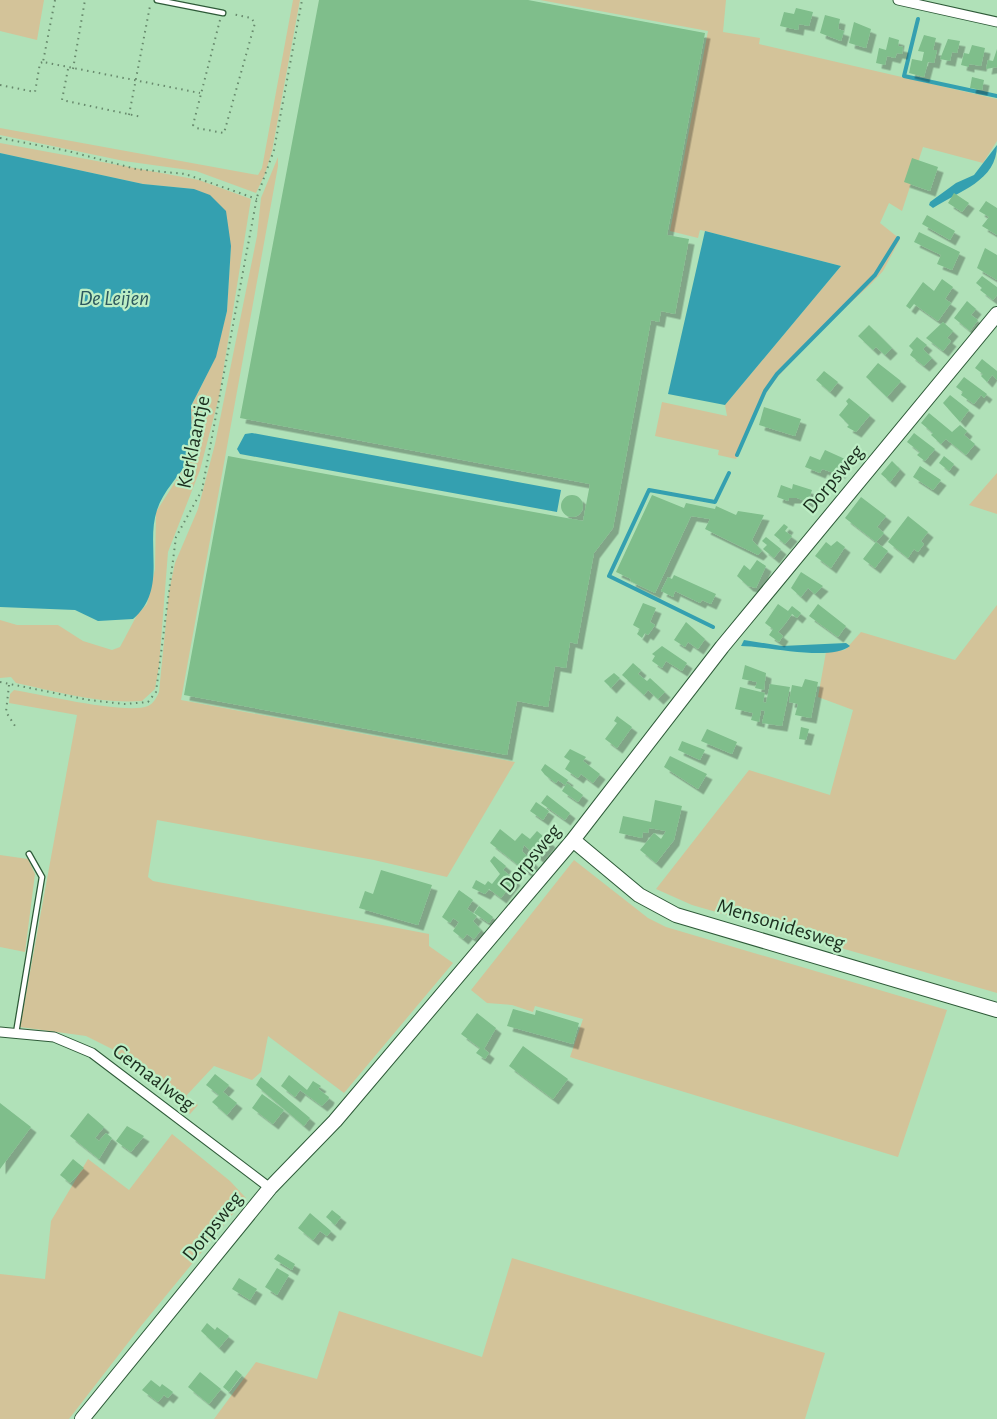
<svg xmlns="http://www.w3.org/2000/svg" width="997" height="1419" viewBox="0 0 997 1419" font-family="'Alegreya Sans',sans-serif">
	<style>
		.green { fill: #d3c399 }
		.water { fill: #34a0b0 }
		.lines { fill: none; stroke-linecap: round; stroke-linejoin: round }
		.stream { stroke: #34a0b0; stroke-width: 4 }
		.building { fill: #7fbe8b; filter: url(#shadow) }
		.lane-casing { stroke: #2e5a38; stroke-width: 7 }
		.street-casing { stroke: #2e5a38; stroke-width: 11 }
		.secondary-casing { stroke: #2e5a38; stroke-width: 16 }
		.path { stroke: #67896c; stroke-width: 2; stroke-dasharray: 1.5 4.5; stroke-linecap: butt }
		.lane { stroke: #fff; stroke-width: 4.5 }
		.street { stroke: #fff; stroke-width: 9 }
		.secondary { stroke: #fff; stroke-width: 14 }
		.labels { text-anchor: middle; stroke-width: 4.5; stroke-linejoin: round; paint-order: stroke }
		.street-label { font-size: 21px; fill: #1b2e1e; stroke: #bdeec5 }
		.water-label { font-size: 22px; font-style: italic; fill: #2b585f; stroke: #bdeec5 }
	</style>
	<defs>
		<filter id="shadow"><feDropShadow dx="5.5" dy="5.5" stdDeviation="0" flood-color="#0004"/></filter>
	</defs>
	<rect width="100%" height="100%" fill="#b0e1b8"/>
	<path class="green" d="M0 0H44L37 40 0 31Z
		M293 0H300L272 151 265 174 256 193 196 171 124 161 0 135V128L258 175 262 168Z
		M540 0H726L723 32 760 38 759 44 997 99V141L983 163 923 147 902 211 889 203 880 223 900 239 883 271 871 284 814 336 775 380 759 404 736 459 718 455 720 444 719 450 655 436 662 402 727 416 725 405 841 266 705 231 700 230 698 238 670 231 708 31Z
		M0 143 199 180 251 199 219 397 200 470 168 552 159 666 155 689 142 701C100 704 57 692 16 683L11 677 0 678V620L17 625H58L83 641 112 650 120 647 137 615 147 604 155 569 156 512 189 460 192 451 191 407 215 358 227 311 231 246 194 189 143 184 0 153Z
		M278 157V166L181 700 515 762 447 877 374 860 157 820 148 877 153 881 429 934V946L453 963 344 1093 268 1036 261 1072 252 1080 214 1066 186 1096 198 1105 190 1114 112 1049 86 1036 20 1027 77 715 9 703 10 694 14 690C40 694 126 715 148 706 153 704 157 697 159 692L169 591 175 563 198 509 215 444 257 236 261 198Z
		M997 473V514L969 505Z
		M997 605V993L692 905 656 889 749 770 830 795 853 710 818 697 826 652 845 650 861 632 955 660Z
		M0 855 28 859 35 874 25 952 0 947Z
		M574 860 648 918 666 927 947 1010 898 1157 576 1059 570 1057 583 1019 535 1006 533 1012 512 1005 487 1003 471 990Z
		M172 1134 230 1181 246 1198 141 1326 69 1419H0V1274L45 1279 51 1221 88 1159 129 1190Z
		M512 1258 825 1353 805 1419H214L256 1362 317 1379 339 1311 482 1357Z"/>
	<path class="water" d="M997 145C997 181 959 191 933 208L929 205 930 202 956 183 974 175Z
		M0 153 143 184 194 189 210 195 226 211 231 246 227 311 216 357 191 406 192 451 189 460C179 476 163 491 157 510 145 546 168 589 133 619L98 621 75 610 0 607Z
		M705 231 841 266 725 405 668 394Z
		M252 433 561 490 557 512 240 454 237 449 245 434Z
		M744 640 782 646 846 643 850 646C831 662 765 646 741 646Z"/>
	<g class="lines">
		<path class="stream" d="M918 19 904 76 997 96
			M737 455 765 391 777 374 875 275 898 238
			M713 627 609 576 649 490 715 502 729 473"/>
	</g>
	<path class="building" d="M319 0H528L705 33 667 235 689 239 675 314 661 311 659 322 651 320 613 528 594 553 577 644 570 642 566 668 555 666 548 707 517 701 507 755 184 695 228 456 583 521 590 484 240 418Z
		M796 8 813 12 809 26 799 24 798 30 780 26 784 12 794 14Z
		M825 15 840 19 838 29 844 31 841 41 820 33Z
		M854 22 871 29 866 48 849 43Z
		M924 35 936 38 933 50H937L934 63 928 62 924 77 909 73 912 59 922 61 924 52 918 51Z
		M889 37 899 40 898 46 903 47 902 54 897 53 895 58 887 56 885 65 876 63 879 48 886 50Z
		M948 39 960 41 957 53 952 52 950 61 940 59Z
		M972 45 985 48 981 66 969 64V67L961 65 964 53 969 54Z
		M997 49V67L986 69 988 60 993 61Z
		M972 77 984 80 982 90 970 88Z
		M912 158 938 167 930 191 904 182Z
		M954 193 969 203 962 212 948 203Z
		M986 201 997 208V235L982 226 989 217 979 211Z
		M927 215 955 231 950 240 922 224Z
		M919 232 960 252 952 270 937 264 941 255 914 242Z
		M985 248 997 255V280L977 268Z
		M982 276 997 287V295L993 300 980 290 982 288 976 283Z
		M942 279 953 287 945 299 951 303 938 321 914 304 910 309 906 306 923 282 934 291Z
		M967 301 976 309 971 315 978 320 970 331 954 318Z
		M943 322 953 331 947 338 951 341 943 351 926 338Z
		M869 325 892 348 885 355 876 347 873 350 858 336Z
		M917 337 927 345 923 349 932 358 924 366 910 355 913 350 909 346Z
		M982 359 997 371V380L992 375 987 382 981 376 983 374 975 368Z
		M878 363 901 381 887 397 866 377Z
		M824 371 838 382 830 392 816 380Z
		M964 377 987 394 984 398 981 395 974 404 961 395 963 392 956 387Z
		M950 395 969 410 960 422 943 403Z
		M849 398 870 415 856 432 847 427 849 425 839 415 848 404 846 401Z
		M764 407 801 419 795 436 759 425Z
		M929 413 952 432 960 425 967 431 964 435 975 444 966 455 946 439 941 444 931 435 933 433 921 423Z
		M914 433 935 449 925 461 917 455 920 452 907 442Z
		M825 450 845 459 840 473 835 471 834 473 822 469 820 473 805 467 810 456 820 460Z
		M944 456 954 464 949 471 939 463Z
		M892 461 900 469 890 482 881 474Z
		M920 466 941 480 933 490 913 477Z
		M793 484 812 490 808 502 797 498H789L788 501 777 497 781 485 792 489Z
		M561 506a11 11 0 1 1 22 0a11 11 0 1 1-22 0Z
		M652 495 684 508 686 503 715 509 716 506 736 515 738 511 764 515 752 540 762 551 758 555 705 529 710 519 691 516 655 593 630 581 631 579 616 572Z
		M861 497 886 516 877 527 884 533 876 542 845 518Z
		M908 516 928 532 921 541 924 544 918 552 914 549 908 558 888 542Z
		M784 524 788 527 785 531 792 536 785 544 774 535Z
		M766 537 781 549 774 558 763 549 767 545 762 541Z
		M837 541 845 547 831 568 815 556 826 542 831 546Z
		M876 542 888 551 875 568 863 559Z
		M757 560 766 566 756 588 748 586 737 576 744 565 750 570Z
		M801 572 823 586 815 594 808 588 801 597 791 588Z
		M674 575 716 594 711 604 702 600 700 603 675 591 673 597 661 591 668 577 672 579Z
		M643 603 656 608 650 622 655 625 648 635 645 633 642 638 637 634 640 629 633 625Z
		M778 604 788 611 792 606 801 613 797 618 792 614 785 624 778 632 783 636 779 642 769 635 773 629 765 623Z
		M818 604 846 626 838 637 809 616Z
		M686 622 705 639 698 649 688 642 685 647 674 640Z
		M662 646 687 663 682 671 666 661 662 668 652 661 655 656 652 654Z
		M633 663 641 670 638 674 647 681 650 678 665 692 658 699 648 690 644 695 622 675Z
		M745 665 766 673 764 690 755 688 757 682 742 679Z
		M614 673 620 678 611 688 604 681Z
		M805 679 818 682 811 718 795 715 798 704 789 702 792 685 802 687Z
		M770 684 790 687 782 726 762 723 765 711 761 710 759 722 751 720 753 713 735 709 740 687 765 693 763 702 766 703Z
		M617 716 632 727 617 748 605 739 617 723 614 721Z
		M801 727 809 729 806 740 799 739Z
		M707 729 737 742 732 754 701 741Z
		M682 741 705 750 700 760 678 750Z
		M570 749 586 757 583 761 600 774 593 783 581 774 578 778 565 769 570 761 564 757Z
		M670 756 707 774 698 789 664 767Z
		M545 764 568 780 565 785 558 780 556 783 545 775 541 770Z
		M567 783 583 795 578 802 562 791Z
		M547 795 570 813 565 820 541 803Z
		M655 800 682 806 674 840 656 863 640 850 654 833 661 839 666 831 649 828 648 833 643 832 642 838 619 833 623 816 651 822Z
		M536 802 549 811 543 820 530 811Z
		M500 829 515 841 522 833 530 839 537 831 550 842 538 857 524 845 522 851 533 862 526 871 490 843Z
		M494 856 506 866 503 870 515 880 501 898 489 889 485 894 472 888 476 880 485 885 488 881 492 884 500 874 490 861Z
		M381 870 432 885 418 925 359 908 365 891 373 894Z
		M459 890 473 900 467 909 477 916 473 921 481 930 474 939 467 934 463 939 453 931 459 922 453 918 450 923 442 917Z
		M479 906 493 917 489 923 474 913Z
		M513 1009 535 1015 536 1010 579 1023 573 1044 507 1026Z
		M477 1013 496 1028 484 1049 489 1053 485 1059 476 1053 480 1048 461 1034Z
		M523 1046 568 1079 553 1099 509 1066Z
		M215 1074 229 1085 223 1092 237 1103 227 1115 212 1102 219 1095 206 1085Z
		M289 1075 307 1090 313 1081 321 1086 318 1089 329 1097 328 1100 322 1106 300 1090 295 1097 281 1086Z
		M261 1077 310 1118 304 1126 256 1085Z
		M262 1094 284 1110 273 1124 252 1108Z
		M0 1103 31 1127 0 1169Z
		M88 1113 104 1127 95 1138 99 1141 106 1133 112 1138 99 1159 70 1136Z
		M127 1126 144 1136 131 1152 116 1141Z
		M73 1159 84 1168 70 1183 60 1175Z
		M332 1210 341 1217 335 1225 326 1217Z
		M310 1213 331 1231 327 1236 320 1231 313 1240 298 1228Z
		M278 1254 295 1264 292 1270 274 1259Z
		M277 1268 289 1275 277 1295 265 1287Z
		M239 1278 257 1289 250 1300 232 1289Z
		M207 1323 215 1330 217 1327 229 1336 219 1348 201 1331Z
		M236 1370 242 1375 229 1392 223 1387Z
		M200 1372 221 1389 209 1404 188 1387Z
		M151 1380 160 1387 162 1384 173 1392 168 1398 164 1395 158 1402 142 1390Z"/>
	<g class="lines">
		<defs>
			<path id="lane" d="M157 0 223 13
				M16 1033 42 877 29 854"/>
			<path id="street" d="M898 0 997 22
				M0 1032 54 1037 92 1053 270 1188"/>
			<path id="secondary" d="M573 840 639 895 676 915 997 1010
				M82 1419 270 1188 335 1121 573 840 722 647 997 314"/>
		</defs>
		<use href="#lane" class="lane-casing"/>
		<use href="#street" class="street-casing"/>
		<use href="#secondary" class="secondary-casing"/>
		<path class="path" d="M55 0 43 62 200 93
			M220 20 193 125 196 128 224 133 255 23 251 18 232 14
			M68 69 62 100 142 117
			M73 69 85 0
			M0 85 35 92 40 63 43 62
			M129 115 150 6
			M0 138 68 151 136 169 185 174 257 199
			M0 682 89 700 124 704 148 702 156 692 176 537 202 490 257 197 274 150 302 0
			M9 685 6 712 17 729"/>
		<use href="#lane" class="lane"/>
		<use href="#street" class="street"/>
		<use href="#secondary" class="secondary"/>
	</g>
	<g class="labels">
		<g class="street-label">
			<text transform="translate(193 442) rotate(-78)" y="7">Kerklaantje</text>
			<text transform="translate(833 479) rotate(-50)" y="7">Dorpsweg</text>
			<text transform="translate(530 858) rotate(-50)" y="7">Dorpsweg</text>
			<text transform="translate(781 924) rotate(17)" y="7">Mensonidesweg</text>
			<text transform="translate(154 1077) rotate(37)" y="7">Gemaalweg</text>
			<text transform="translate(212 1226) rotate(-51)" y="7">Dorpsweg</text>
		</g>
		<g class="water-label">
			<text x="114" y="305">De Leijen</text>
		</g>
	</g>
</svg>
